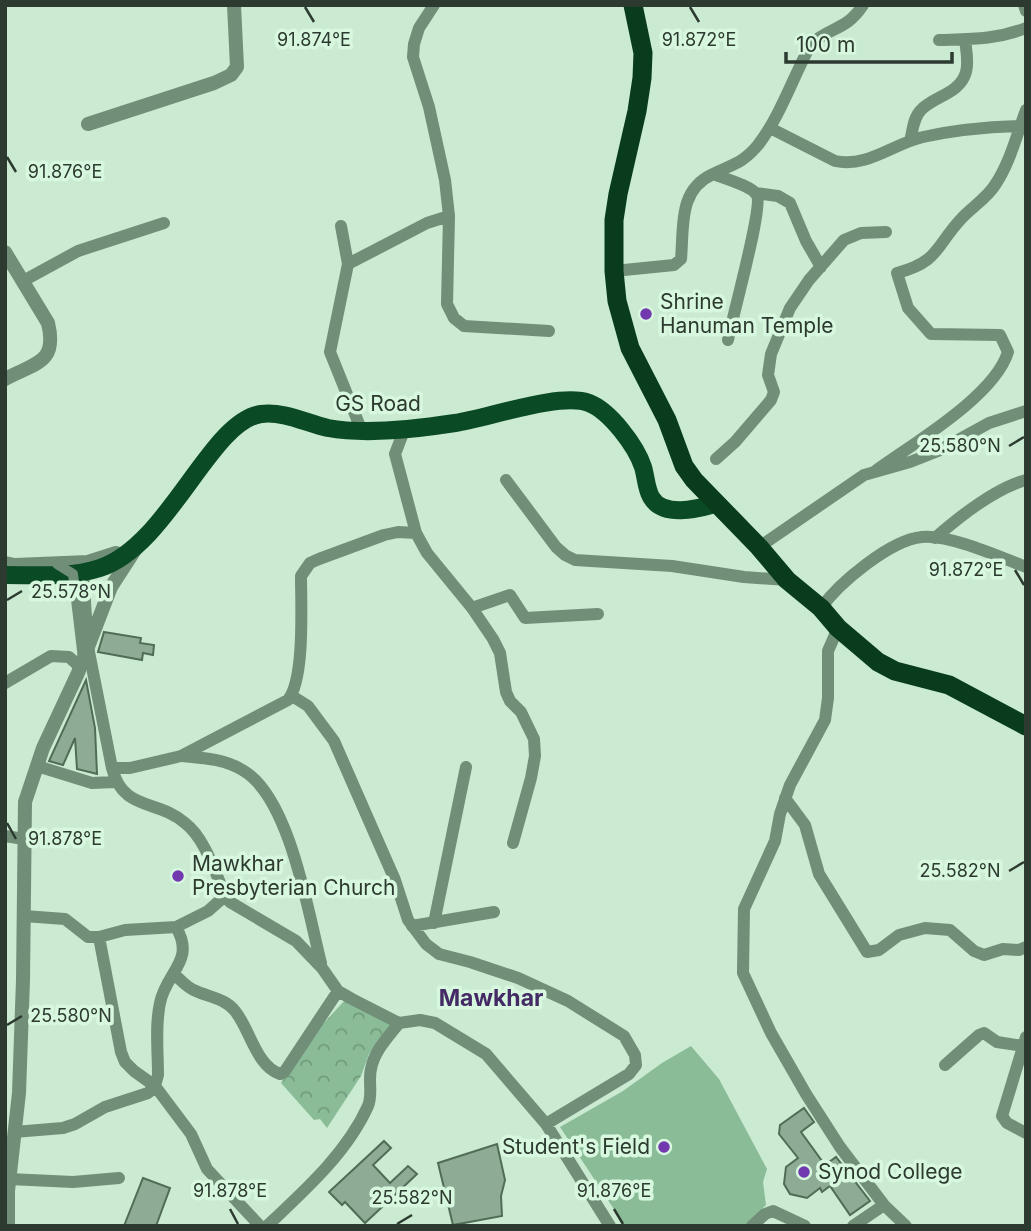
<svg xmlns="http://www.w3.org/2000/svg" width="1031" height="1231" viewBox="0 0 1031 1231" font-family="Inter,sans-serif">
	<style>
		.park { fill: url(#park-crowns) }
		.pitch { fill: #8abd97 }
		.building { fill: #8eac95; stroke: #506c57; stroke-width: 2 }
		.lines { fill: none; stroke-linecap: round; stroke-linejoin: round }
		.minor { stroke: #718e78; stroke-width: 12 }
		.tertiary { stroke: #718e78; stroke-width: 14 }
		.primary { stroke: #0a4a25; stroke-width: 18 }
		.trunk { stroke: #083c1d; stroke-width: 19 }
		.pedestrian-bridge { stroke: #718e78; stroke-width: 10 }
		.ticks { fill: none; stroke: #2d3a30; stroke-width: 2.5 }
		.poi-dot { fill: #7238ae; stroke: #d7f7df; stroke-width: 2.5 }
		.labels { text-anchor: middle; stroke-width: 7; stroke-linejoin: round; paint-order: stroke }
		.poi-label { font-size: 21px; fill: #2d3a30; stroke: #d7f7df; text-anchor: start }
		.street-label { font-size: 21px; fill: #2d3a30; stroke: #d7f7df }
		.neighbourhood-label { font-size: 23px; font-weight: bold; fill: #452b65; stroke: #d7f7df }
		.ticks-label { font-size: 18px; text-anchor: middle; fill: #2d3a30; stroke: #d7f7df; stroke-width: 7; stroke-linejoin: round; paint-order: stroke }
	</style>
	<defs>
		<pattern id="park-crowns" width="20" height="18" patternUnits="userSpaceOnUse" patternTransform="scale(1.75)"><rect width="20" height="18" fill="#8abd97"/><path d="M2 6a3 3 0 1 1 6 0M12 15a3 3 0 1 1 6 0" fill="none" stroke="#719b7c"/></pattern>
	</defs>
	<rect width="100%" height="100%" fill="#caead2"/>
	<path class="park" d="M346 999 394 1025 369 1054 361 1076 327 1128 320 1119 314 1120 281 1083 310 1038Z"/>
	<path class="pitch" d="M691 1046 719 1079 767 1169 763 1182 766 1205 745 1226H625L560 1127 623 1091 662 1063Z"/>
	<path class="building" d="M104 632 141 638 140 643 154 645 153 655 143 653 142 660 98 652Z
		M86 680 95 728 97 774 77 769 75 738 63 765 49 761Z
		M804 1108 814 1122 801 1132 825 1165 836 1157 870 1201 850 1215 830 1186 822 1192 820 1188 807 1198 790 1194 784 1184 786 1167 798 1158 779 1134 780 1125Z
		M384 1141 391 1148 373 1165 390 1183 408 1166 417 1174 365 1223 345 1202 342 1205 329 1192Z
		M497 1144 505 1180 501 1196 502 1216 453 1225 438 1163Z
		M143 1178 170 1188 156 1226H124Z"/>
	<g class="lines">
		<path class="minor" d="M434 5 419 28 414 44 413 57 429 107 445 180 449 216 447 304 454 318 464 326 549 331
			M1024 5 1026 11
			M939 40C970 39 995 40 1026 28
			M770 128 835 161C868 168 892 144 923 137 955 130 987 127 1020 126
			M910 141C913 130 913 118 921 110 934 96 960 94 966 72 969 62 966 50 965 39
			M713 174C723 178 752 186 757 195 763 208 732 318 728 340
			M755 193 778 196 790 203 806 241 821 267
			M341 226 348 264 330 352 361 429
			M348 264 427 223 449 216
			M614 271 674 265 681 259C684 226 678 190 713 174 733 164 743 163 758 145 781 115 793 77 811 44 831 26 846 31 863 5
			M23 281 78 251 164 223
			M405 428 395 454 416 533 427 553 472 608 493 639 500 653 506 692 510 701 521 712 534 739 535 756 531 778 513 843
			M716 459 735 442 771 400 774 392 768 375 771 354 790 308 809 280 844 240 861 233 886 232
			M874 472C912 444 994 397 1008 352L1000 335 931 334 908 308 897 273C939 262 935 247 961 219 971 208 987 198 995 185 1010 163 1017 134 1026 110
			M506 480 556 547 565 555 575 560 672 566 744 577 787 580
			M935 538C959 517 995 488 1026 480
			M759 547 864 475 910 462 938 451 989 423 1026 411
			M83 572 88 647 112 768C123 812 158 799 185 823 202 836 212 863 220 883 223 890 224 896 230 902L296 941 322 968 338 991 352 999 399 1023 420 1020 435 1023 486 1054 546 1124 610 1226
			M472 608 510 595 525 618 598 614
			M821 608C839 583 890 540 922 537 949 534 1000 557 1026 567
			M838 628 828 651V698L825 720 790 785 780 814 775 841 744 909 743 973 771 1033 806 1094 840 1147 884 1205 906 1226
			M5 683 51 656 69 657 80 667
			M292 696 308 706 334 741 395 880 408 920 426 944 439 954 470 962 518 978 568 1001 624 1036 635 1055 636 1065 629 1074 546 1124
			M182 756C204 758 225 759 244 771 290 799 308 912 321 963
			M37 766 92 783 115 782
			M112 768H130L181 756 288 700C305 679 301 605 301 576L310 563 319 559 384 535 398 532 416 533
			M785 798 805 825 819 874 867 952 879 950 899 935 925 928 950 930 974 951 984 955 1003 949 1019 950 1026 947
			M5 836 24 839
			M24 916 65 919 88 937H99L125 930 176 927 208 911 225 896
			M434 923 466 767
			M412 926 494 912
			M99 937 121 1052 125 1062 134 1071 155 1086 191 1134 207 1169 260 1226
			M174 974C181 980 187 988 196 991 209 997 226 999 235 1011 250 1029 256 1066 280 1074L285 1071 338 991
			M1026 1037 1002 1116 1007 1123 1026 1133
			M945 1065 979 1035 984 1033 997 1042 1023 1046
			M14 1132 63 1128 75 1124 105 1107 148 1093 155 1086 158 1075C158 1052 155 1025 160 1003 166 972 196 961 176 927
			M9 1179 73 1182 119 1178
			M267 1226C304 1191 347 1153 368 1106 373 1094 368 1081 371 1069 374 1051 389 1036 399 1023
			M752 1226 765 1214 773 1211 805 1226
			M853 1226 884 1205"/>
		<path class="tertiary" d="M88 124 214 83 231 75 237 67 234 5
			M5 252 48 323C58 364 34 363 5 379
			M5 563 15 565 88 562 116 553
			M8 1226V1191L19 1093 23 980 25 802 43 748 78 673 111 587 135 550"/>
		<path class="primary" d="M5 575C37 575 69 578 100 568 169 545 210 421 261 414 284 411 306 423 328 428 367 435 416 429 455 423 488 418 560 392 589 403 610 411 636 446 643 467 646 477 646 488 651 497 663 518 697 509 715 504"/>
		<path class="trunk" d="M633 5 643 53 642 78 637 111 618 194 614 220V271L617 301 630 348 667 420 684 466 694 480 759 547 787 580 821 608 838 628 878 662 895 671 949 685 1026 726"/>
		<path class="pedestrian-bridge" d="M57 564 73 574 83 659"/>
	</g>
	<path class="ticks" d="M305 7 314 22M690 7 699 22M7 157 16 172M1009 446 1024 437M1015 570 1024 585M7 600 22 591M7 823 16 839M1009 871 1024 862M7 1025 22 1016M230 1209 238 1224M614 1209 623 1224M397 1224 412 1215"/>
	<g class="poi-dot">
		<circle cx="646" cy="314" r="7"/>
		<circle cx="178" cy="876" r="7"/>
		<circle cx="664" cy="1147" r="7"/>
		<circle cx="804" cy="1172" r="7"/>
	</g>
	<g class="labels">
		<g class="poi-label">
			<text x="660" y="309">Shrine<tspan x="660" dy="24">Hanuman Temple</tspan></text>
			<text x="192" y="871">Mawkhar<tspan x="192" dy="24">Presbyterian Church</tspan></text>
			<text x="650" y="1154" text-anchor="end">Student's Field</text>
			<text x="818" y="1179">Synod College</text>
		</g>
		<g class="street-label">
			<text x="378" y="411">GS Road</text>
		</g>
		<g class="neighbourhood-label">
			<text x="491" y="1006">Mawkhar</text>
		</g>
	</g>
	<g class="ticks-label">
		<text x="314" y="46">91.874°E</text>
		<text x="699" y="46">91.872°E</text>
		<text x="65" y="178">91.876°E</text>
		<text x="960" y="452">25.580°N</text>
		<text x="966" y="576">91.872°E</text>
		<text x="71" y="598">25.578°N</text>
		<text x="65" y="845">91.878°E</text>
		<text x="960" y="877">25.582°N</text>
		<text x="71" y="1022">25.580°N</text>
		<text x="230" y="1197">91.878°E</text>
		<text x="614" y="1197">91.876°E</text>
		<text x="412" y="1204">25.582°N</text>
	</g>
	<rect width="1031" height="1231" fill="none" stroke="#2d3a30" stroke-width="14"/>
	<path d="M786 52v10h166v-10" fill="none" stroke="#2d3a30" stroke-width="3.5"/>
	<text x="796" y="52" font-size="21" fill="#2d3a30" stroke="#d7f7df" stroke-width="5" paint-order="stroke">100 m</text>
</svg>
